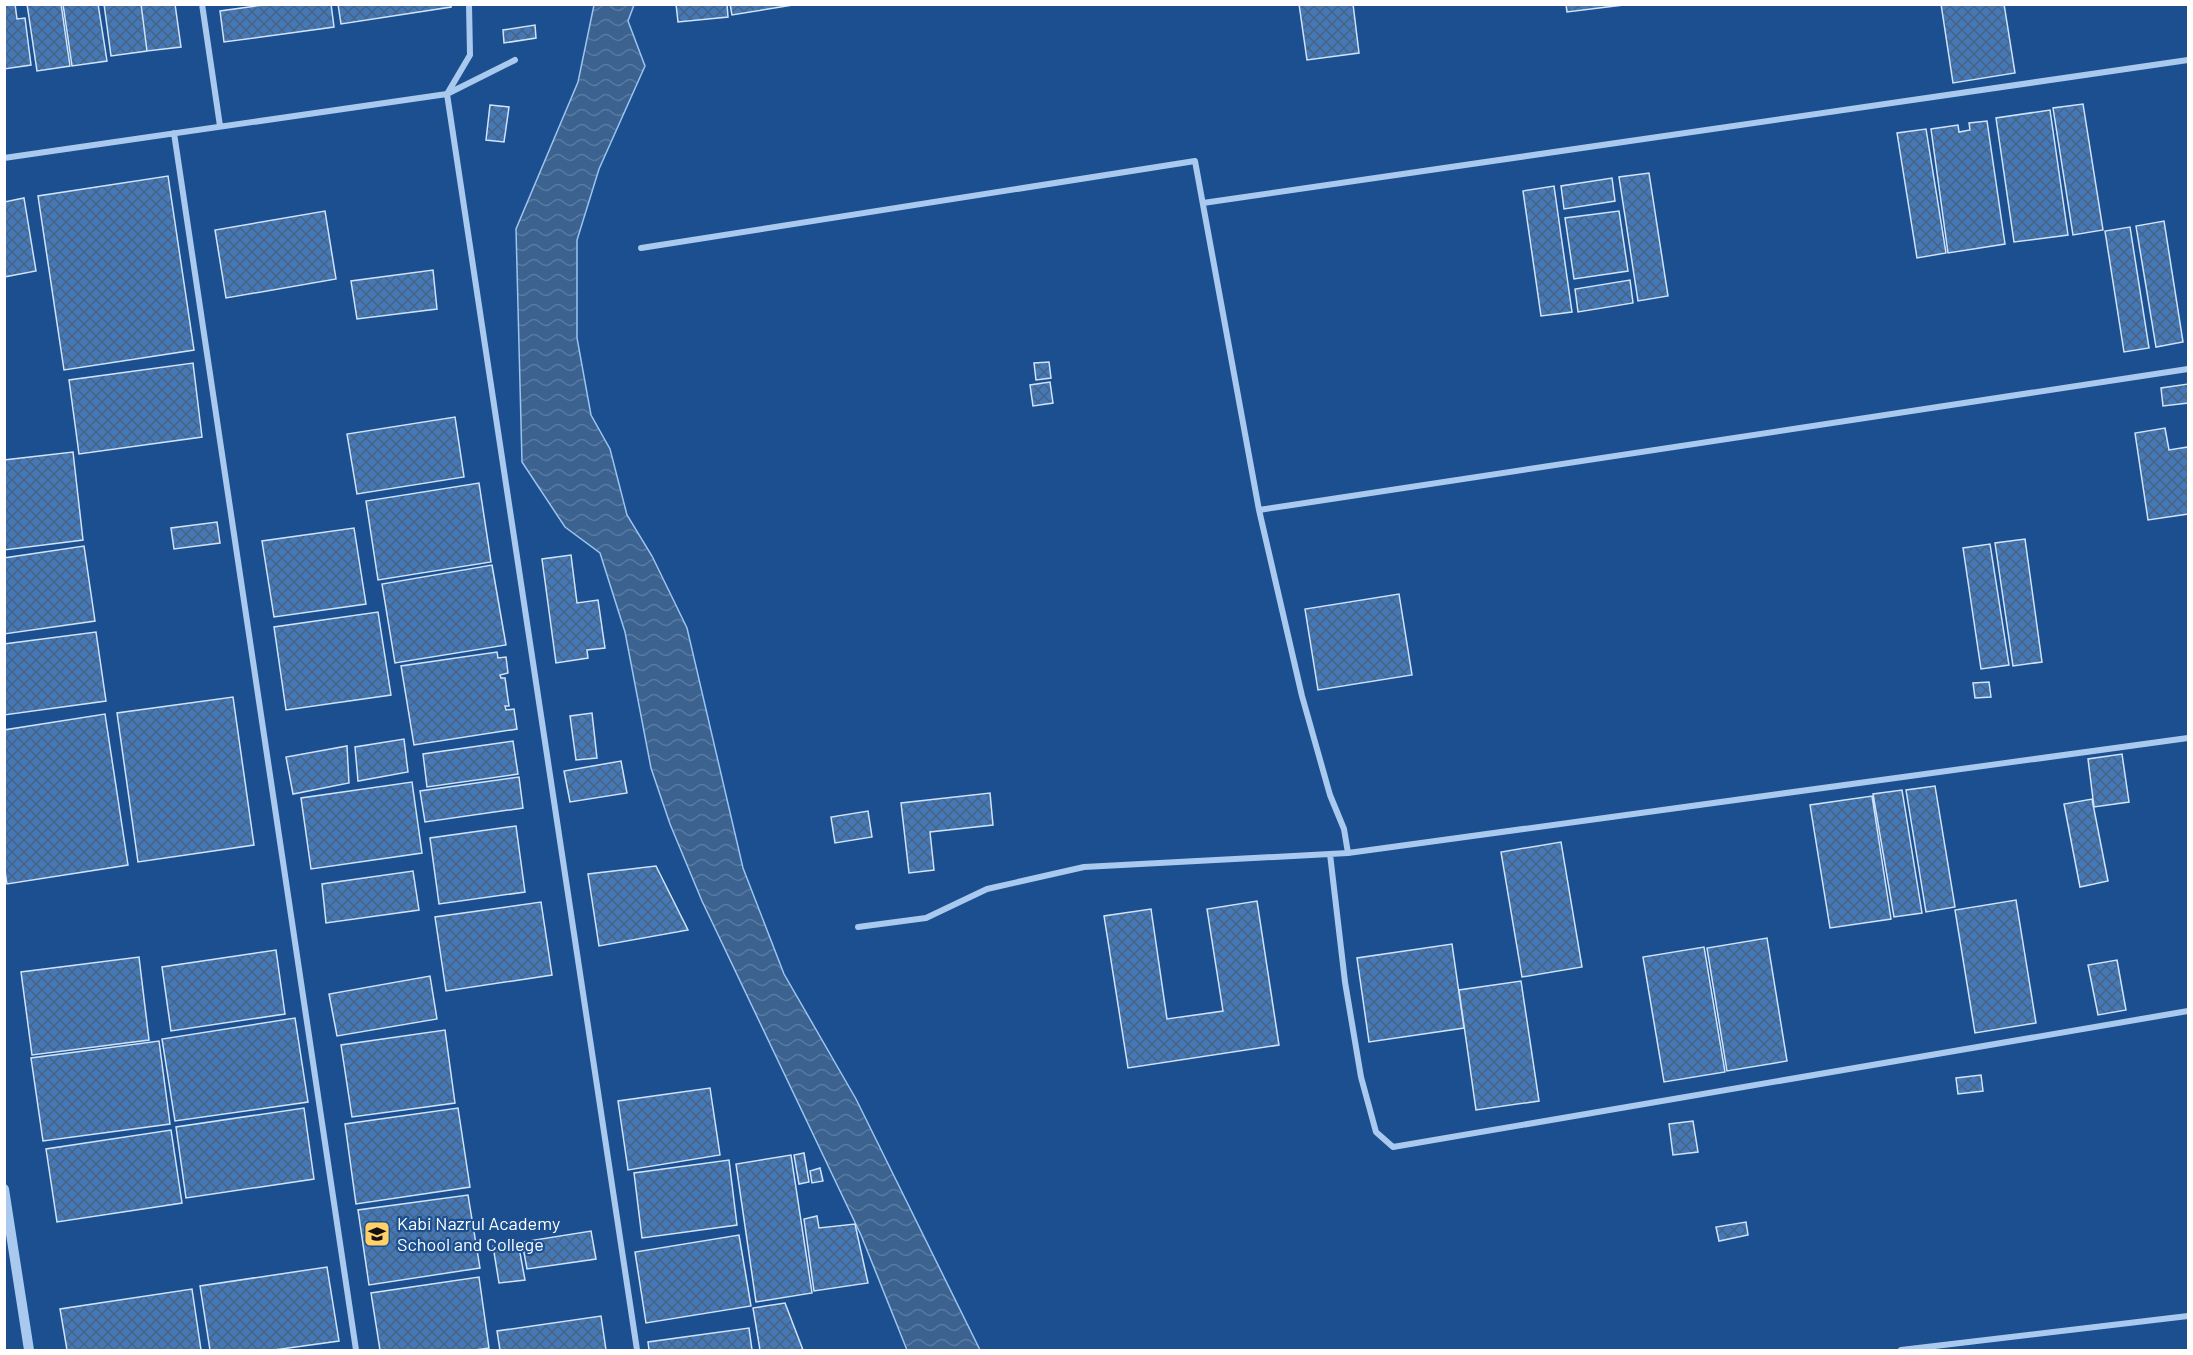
<svg xmlns="http://www.w3.org/2000/svg" width="2193" height="1355" viewBox="0 0 2193 1355" font-family="Barlow,sans-serif">
	<style>
		.water { fill: url(#water-waves); stroke: #9cc4f0; stroke-width: 1.5 }
		.building { fill: url(#building-cross-hatch); stroke: #cfe3fa; stroke-width: 1.5 }
		.lines { fill: none; stroke-linecap: round; stroke-linejoin: round }
		.minor { stroke: #a9c9ee; stroke-width: 6 }
		.tertiary { stroke: #a9c9ee; stroke-width: 10 }
		.labels { text-anchor: middle; stroke-width: 4.5; stroke-linejoin: round; paint-order: stroke }
		.poi-label { font-size: 18px; fill: #fff; stroke: #1b4f8f; text-anchor: start }
	</style>
	<defs>
		<pattern id="water-waves" width="16" height="10" patternUnits="userSpaceOnUse" patternTransform="scale(1.5)"><rect width="16" height="10" fill="#3c6290"/><path d="M0 5q4-4 8 0t8 0" fill="none" stroke="#597aa1"/></pattern>
		<pattern id="building-cross-hatch" width="8" height="8" patternUnits="userSpaceOnUse" patternTransform="scale(1.5)"><rect width="8" height="8" fill="#4478b7"/><path d="M0 0l8 8M0 8l8-8" fill="none" stroke="#486282"/></pattern>
	</defs>
	<rect width="100%" height="100%" fill="#1b4f8f"/>
	<path class="water" d="M594 5H634L628 21 645 66 599 169 577 240V338L591 415 610 449 627 515 652 556 687 628 743 868 784 974 856 1099 980 1350H907L861 1235 702 901 670 824 651 768 625 632 600 553 565 527 522 462 516 229 578 82Z"/>
	<path class="building" d="M4 4H15L17 19 25 18 31 65 4 69Z
		M27 4H61L70 66 37 71Z
		M63 4H98L107 61 72 66Z
		M104 4H141L147 51 111 56Z
		M141 4H175L181 47 147 51Z
		M270 4H331L334 27 224 42 220 11Z
		M338 4H451V7L341 24Z
		M676 4H727L728 17 678 22Z
		M730 4H799L732 15Z
		M1299 4H1353L1359 53 1307 60Z
		M1566 4H1623V5L1567 12Z
		M1941 4H2004L2015 73 1953 83Z
		M535 25 536 38 504 43 503 30Z
		M2083 104 2103 230 2073 235 2053 108Z
		M490 105 509 107 504 142 486 140Z
		M2050 110 2068 235 2014 242 1996 118Z
		M1987 121 2005 244 1948 253 1931 129 1958 125 1959 132 1970 130 1969 123Z
		M1926 129 1946 253 1917 258 1897 133Z
		M1649 173 1668 296 1638 301 1619 177Z
		M168 176 194 350 64 370 38 196Z
		M1612 178 1615 201 1564 209 1561 186Z
		M1554 186 1572 312 1541 316 1523 191Z
		M24 198 36 271 4 277V202Z
		M325 211 336 279 226 298 215 230Z
		M1619 211 1628 271 1574 279 1565 218Z
		M2164 221 2183 342 2156 347 2136 226Z
		M2130 227 2149 348 2124 352 2105 231Z
		M433 270 437 309 357 319 351 281Z
		M1630 280 1633 303 1578 312 1575 289Z
		M1049 362 1051 378 1036 380 1034 363Z
		M193 363 202 437 79 454 69 380Z
		M1050 382 1053 403 1033 406 1030 385Z
		M2188 384V403L2163 406 2161 388Z
		M455 417 464 477 357 494 347 434Z
		M2165 428 2169 450 2188 447V514L2148 520 2135 433Z
		M73 452 83 540 4 550V460Z
		M479 483 491 562 378 580 366 501Z
		M217 522 220 543 174 549 171 528Z
		M354 528 366 604 274 617 262 541Z
		M2025 539 2042 662 2013 666 1995 543Z
		M1990 544 2009 665 1981 669 1963 548Z
		M84 546 95 621 4 634V558Z
		M571 555 577 603 598 600 605 648 587 650 588 658 556 663 542 559Z
		M492 565 506 645 395 663 382 584Z
		M1399 594 1412 675 1318 690 1305 609Z
		M378 612 391 695 286 710 274 627Z
		M96 632 106 701 4 715V644Z
		M497 652 498 658 506 657 508 673 500 675 501 678H505L509 706H505L506 710 514 709 517 729 414 745 401 666Z
		M1989 682 1991 697 1975 698 1973 683Z
		M233 697 254 845 138 862 117 713Z
		M592 713 597 758 576 760 570 716Z
		M105 714 128 865 7 884 4 867V730Z
		M404 739 408 772 358 781 355 747Z
		M513 741 518 774 427 787 423 754Z
		M347 746 349 783 293 794 286 757Z
		M2122 754 2129 802 2094 807 2088 759Z
		M621 761 627 793 570 802 564 771Z
		M519 777 523 808 425 822 420 791Z
		M412 782 422 853 311 869 301 798Z
		M1935 786 1955 907 1926 912 1906 790Z
		M1902 790 1922 913 1894 917 1873 794Z
		M990 793 993 825 930 832 934 870 909 873 901 803Z
		M1872 796 1891 919 1830 928 1810 805Z
		M2092 799 2108 881 2080 887 2064 804Z
		M868 811 872 837 835 843 831 817Z
		M516 826 525 892 439 904 430 838Z
		M1561 842 1582 967 1522 977 1501 852Z
		M656 866 688 930 599 946 588 874Z
		M413 871 419 910 326 923 322 884Z
		M2016 900 2036 1023 1975 1033 1955 910Z
		M1257 901 1279 1045 1128 1068 1104 916 1151 909 1167 1019 1223 1011 1207 909Z
		M541 902 552 975 446 991 435 917Z
		M1767 938 1787 1061 1727 1071 1707 948Z
		M1452 944 1464 1028 1369 1042 1357 958Z
		M1704 947 1725 1072 1664 1082 1643 957Z
		M276 950 285 1014 171 1031 162 967Z
		M139 957 149 1040 32 1055 21 972Z
		M2117 960 2126 1010 2098 1015 2088 965Z
		M430 976 437 1019 337 1036 329 994Z
		M1521 981 1539 1101 1476 1110 1459 990Z
		M295 1018 308 1102 175 1121 162 1039Z
		M445 1030 455 1103 352 1117 341 1045Z
		M159 1041 170 1124 43 1141 31 1058Z
		M1981 1075 1983 1091 1958 1094 1956 1078Z
		M710 1088 720 1155 628 1170 618 1101Z
		M304 1108 314 1179 186 1198 176 1127Z
		M458 1108 470 1187 356 1204 345 1124Z
		M1693 1121 1698 1152 1673 1155 1669 1124Z
		M171 1130 182 1203 57 1222 46 1149Z
		M804 1153 809 1182 799 1184 794 1155Z
		M791 1155 812 1293 756 1302 736 1164Z
		M729 1160 737 1225 642 1238 634 1173Z
		M820 1168 823 1181 812 1183 810 1171Z
		M468 1195 480 1268 369 1285 358 1210Z
		M817 1216 819 1228 855 1224 868 1283 814 1291 804 1219Z
		M1746 1222 1748 1235 1719 1241 1716 1227Z
		M591 1231 596 1259 527 1269 522 1242Z
		M739 1235 751 1306 646 1323 635 1252Z
		M518 1242 525 1280 499 1283 493 1246Z
		M327 1267 339 1341 274 1350H210L200 1286Z
		M479 1277 489 1348 475 1350H380L371 1293Z
		M192 1289 201 1350H67L60 1309Z
		M785 1303 803 1350H760L753 1308Z
		M601 1316 606 1350H500L497 1331Z
		M749 1328 752 1350H649L648 1342Z"/>
	<g class="lines">
		<path class="minor" d="M202 4 220 126
			M469 4 470 55 447 94 637 1350
			M174 133 356 1350
			M4 158 447 94 515 60
			M1203 203 2188 60
			M641 248 1195 161 1259 510 1302 696 1330 795 1344 829 1348 853
			M1259 510 2188 369
			M1330 854 1345 982 1361 1077 1376 1132 1393 1147 2188 1011
			M858 927 926 918 987 889 1084 867 1348 853 2188 738
			M1901 1350 2188 1316"/>
		<path class="tertiary" d="M4 1189 29 1350"/>
	</g>
	<defs>
		<symbol id="school-square" viewBox="-11 -11 22 22"><rect x="-9" y="-9" width="18" height="18" rx="4" fill="#ffd166" stroke="#1b4f8f"/><path d="M0-5L7-2L0 1L-7-2ZM-4 1L0 2.5L4 1V4Q0 6-4 4Z" fill="#111"/></symbol>
	</defs>
	<g fill-rule="evenodd">
		<use href="#school-square" x="362" y="1219" width="30" height="30"/>
	</g>
	<g class="labels">
		<g class="poi-label">
			<text x="397" y="1230">Kabi Nazrul Academy<tspan x="397" dy="21">School and College</tspan></text>
		</g>
	</g>
	<rect width="2193" height="1355" fill="none" stroke="#ffffff" stroke-width="12"/>
</svg>
